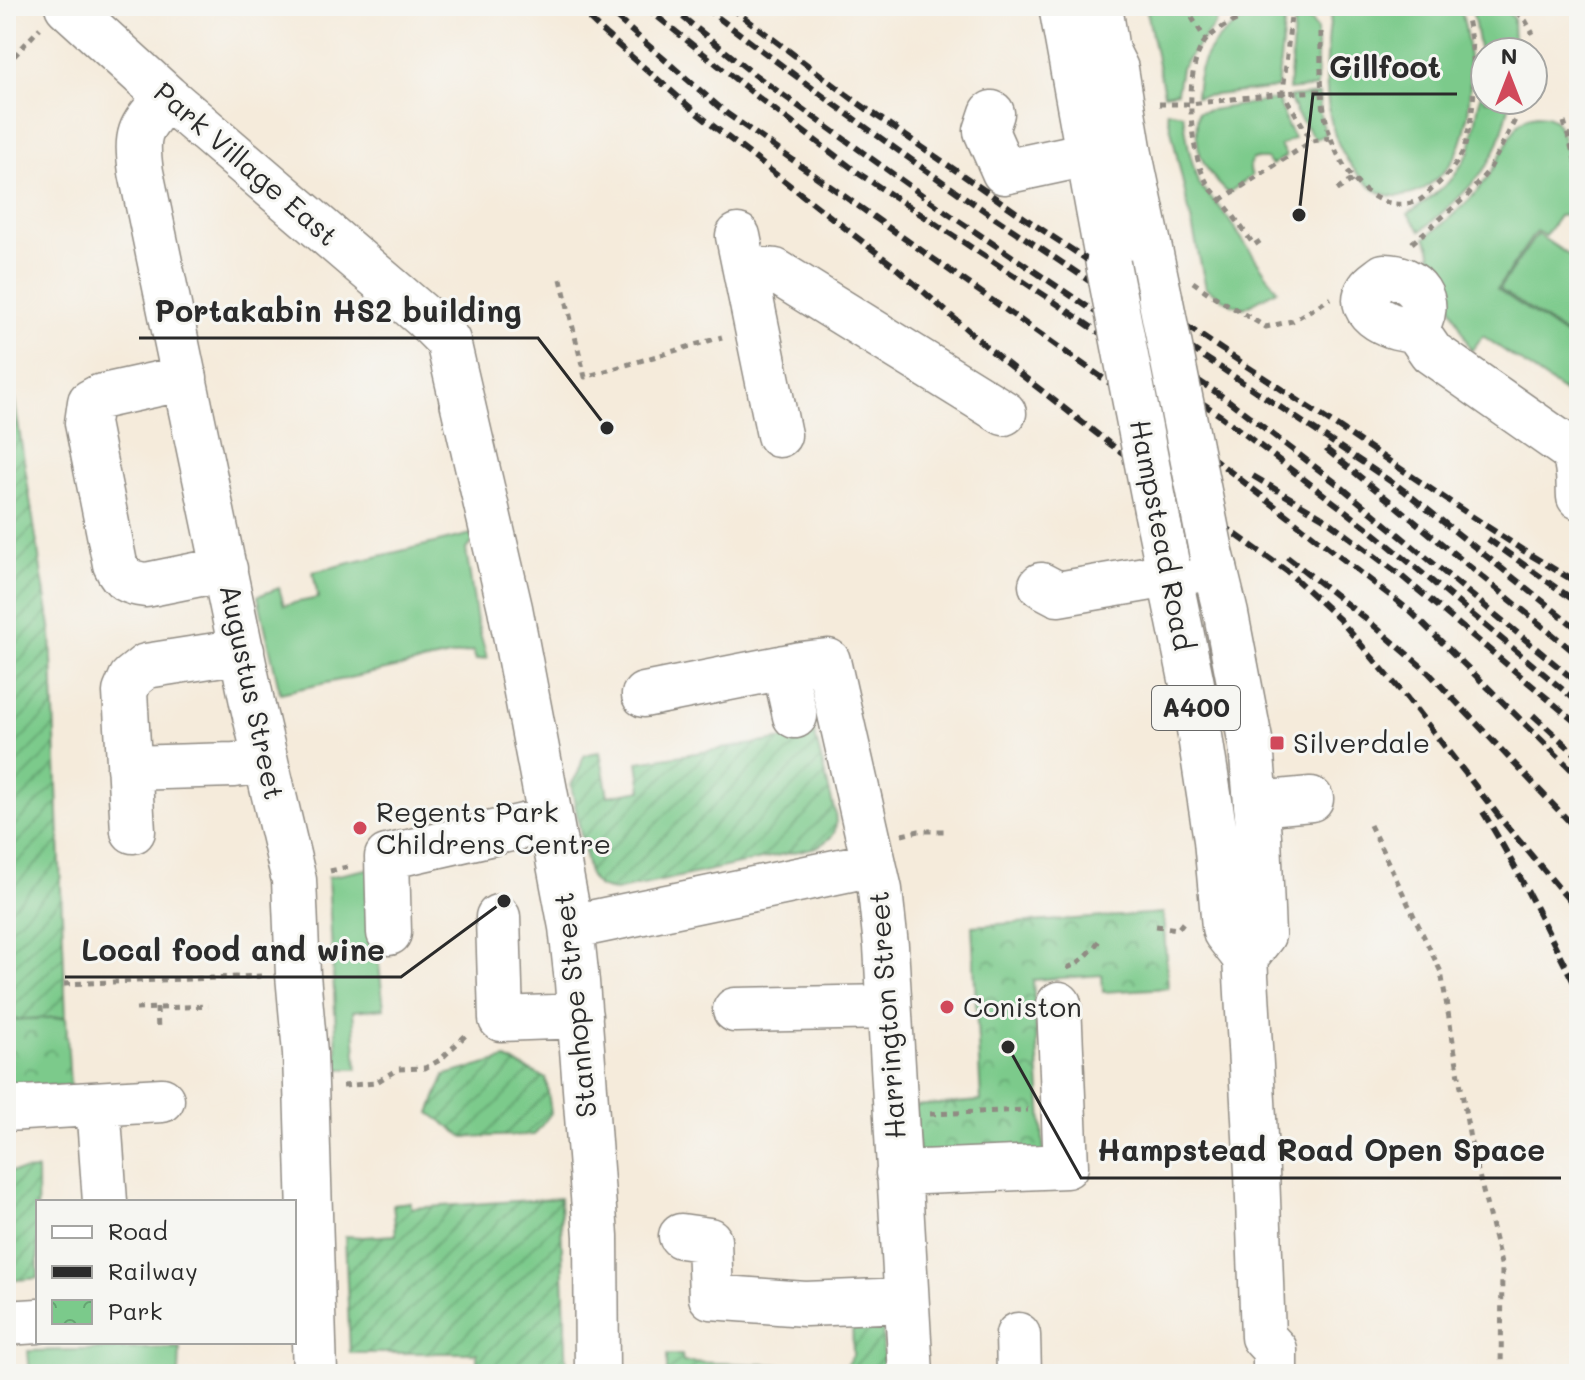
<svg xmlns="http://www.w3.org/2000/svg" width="1585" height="1380" viewBox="0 0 1585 1380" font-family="Mali,sans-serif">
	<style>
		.grass { fill: #7bca8b; stroke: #537a5b; stroke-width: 2 }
		.park { fill: url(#park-crowns); stroke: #537a5b; stroke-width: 2 }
		.garden { fill: url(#garden-furrows); stroke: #537a5b; stroke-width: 2 }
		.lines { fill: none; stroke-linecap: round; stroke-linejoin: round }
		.minor-casing { stroke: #908b83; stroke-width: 47 }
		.highway-casing { stroke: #908b83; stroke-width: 47 }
		.path { stroke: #908b83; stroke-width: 5; stroke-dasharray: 6 6; stroke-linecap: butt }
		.minor { stroke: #fff; stroke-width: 44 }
		.highway { stroke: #fff; stroke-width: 44 }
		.rail { stroke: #2b2b2b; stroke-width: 6; stroke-dasharray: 12 6; stroke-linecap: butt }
		.highway-bridge-casing { stroke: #908b83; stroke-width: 47; stroke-linecap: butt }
		.highway-bridge { stroke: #fff; stroke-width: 44 }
		.poi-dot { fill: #d1495b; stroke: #f6f6f2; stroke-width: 3 }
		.labels { text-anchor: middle; stroke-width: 6; stroke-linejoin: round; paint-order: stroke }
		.shield { fill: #f6f6f2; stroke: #686867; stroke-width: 2 }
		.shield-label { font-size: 26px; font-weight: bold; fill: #2b2b2b }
		.street-label { font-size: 28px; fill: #2b2b2b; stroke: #f6f6f2 }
		.poi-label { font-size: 28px; fill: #2b2b2b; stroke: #f6f6f2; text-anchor: start }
		.leader { fill: none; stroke: #2b2b2b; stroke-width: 3 }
		.callout-dot { fill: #2b2b2b; stroke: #f6f6f2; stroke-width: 3 }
		.callout-label { font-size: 30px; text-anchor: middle; font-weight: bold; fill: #2b2b2b; stroke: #f6f6f2; stroke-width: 6; stroke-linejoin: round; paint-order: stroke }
	</style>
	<defs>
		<pattern id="park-crowns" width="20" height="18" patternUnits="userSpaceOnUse" patternTransform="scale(2)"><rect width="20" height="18" fill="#7bca8b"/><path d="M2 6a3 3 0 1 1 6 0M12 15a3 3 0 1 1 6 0" fill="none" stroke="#65a472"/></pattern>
		<pattern id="garden-furrows" width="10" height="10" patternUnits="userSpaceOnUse" patternTransform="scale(2)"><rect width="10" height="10" fill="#7bca8b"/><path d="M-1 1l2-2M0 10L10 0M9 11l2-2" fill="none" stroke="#65a472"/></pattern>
	</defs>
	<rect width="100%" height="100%" fill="#f6f6f2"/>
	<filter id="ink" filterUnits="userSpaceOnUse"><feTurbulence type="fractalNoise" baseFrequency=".0125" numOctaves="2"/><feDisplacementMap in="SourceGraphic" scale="16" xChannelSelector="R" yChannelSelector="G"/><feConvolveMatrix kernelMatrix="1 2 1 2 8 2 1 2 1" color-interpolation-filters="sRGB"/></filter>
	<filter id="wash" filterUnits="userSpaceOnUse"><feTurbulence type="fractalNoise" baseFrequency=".006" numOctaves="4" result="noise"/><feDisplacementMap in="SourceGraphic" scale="32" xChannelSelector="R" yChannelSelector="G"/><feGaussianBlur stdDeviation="1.8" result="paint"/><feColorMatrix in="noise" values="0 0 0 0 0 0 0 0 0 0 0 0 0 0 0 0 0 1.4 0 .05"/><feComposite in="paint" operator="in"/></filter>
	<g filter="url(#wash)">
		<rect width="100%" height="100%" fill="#f5ebdb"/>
		<path class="grass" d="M1146 6H1211L1217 17 1215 24 1181 68 1177 92 1164 94Z
			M1333 6H1460C1472 49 1478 131 1448 167 1441 175 1433 182 1425 188 1414 195 1397 199 1384 194 1377 192 1369 185 1364 180 1325 144 1324 91 1328 42 1329 30 1330 18 1333 6Z
			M1479 6 1503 7 1513 18 1514 52H1485V100H1511C1505 121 1500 146 1487 165 1470 190 1444 211 1421 231L1408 214 1428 200 1453 178 1470 151 1484 77 1473 13Z
			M1286 8 1277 88 1196 97C1197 85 1198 72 1204 60 1218 30 1253 10 1286 8Z
			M1295 12 1312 22 1317 30V87L1289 90Z
			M1319 94 1320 115 1326 135 1315 139 1296 113 1289 97Z
			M1278 99 1287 125 1294 138 1280 146 1286 156 1272 165 1266 159H1253C1249 165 1249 169 1252 176L1228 193C1201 168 1193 148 1198 112Z
			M1167 111 1183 114 1189 150 1198 183 1222 210 1277 290 1244 308 1232 304 1206 288Z
			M1537 115 1547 116 1555 120 1560 129 1569 160 1579 177V220L1568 215 1559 216 1545 236 1536 231 1497 289 1579 345V402L1483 336 1471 351 1444 290 1430 266C1432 255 1432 248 1425 238 1448 220 1471 201 1488 177 1500 159 1507 139 1520 122L1528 117Z
			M1537 234 1579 262V343L1499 289Z
			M484 531 466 549 477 622 487 658 476 660 473 651 280 693 258 596 279 588 284 605 318 598 313 572Z
			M381 866 376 939 384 1008 353 1011 357 1069H338L328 877Z
			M180 1348 179 1374H30L28 1351Z"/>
		<path class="park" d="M1163 913 1168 988 1103 992 1102 975 1033 980 1044 1155 919 1163 915 1106 981 1101 972 926Z
			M66 1017 70 1086 6 1089V1020Z"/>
		<path class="garden" d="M6 346 51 633 66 1017 6 1020Z
			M811 720 835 813C838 833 834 837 817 847L615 891C602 889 595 887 589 875L571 785C573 781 576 777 578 773 586 756 577 755 600 752L608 796 642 790 638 762 785 739 783 724Z
			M506 1059 546 1078 551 1113 534 1135 464 1137 430 1113 445 1075Z
			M37 1170 38 1278 6 1281V1172Z
			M560 1198 567 1374H477V1353H350L345 1236 363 1237 396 1235 393 1204 410 1202 412 1208Z
			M882 1316 884 1374H841L853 1355 852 1319Z
			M667 1355H682L683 1362 816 1366V1374H667Z"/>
	</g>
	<g filter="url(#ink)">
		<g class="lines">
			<defs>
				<path id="minor" d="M67 6 167 97 424 317 448 341 510 608 571 927 577 982 596 1236 597 1374
					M167 97C140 128 135 130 141 172L253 707 294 880 298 975 305 1053 315 1374
					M992 113 986 131 1004 172 1088 154 1124 153
					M738 236 779 435
					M745 268 775 271 1004 413
					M1384 276C1415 275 1436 303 1415 329 1396 331 1352 314 1369 289 1372 284 1379 280 1384 276Z
					M1415 329 1431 352 1571 450C1580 463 1578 481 1579 497
					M185 378 99 397 90 402 87 423 115 564C122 580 130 583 146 585L225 569
					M1041 585 1058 594 1215 567
					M784 667 795 716
					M644 695 800 664 828 661 880 890 886 946 911 1374
					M129 768 234 765 266 761
					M1256 804 1311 799
					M133 831 125 692 131 678 146 666 242 651
					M498 917 501 1019 580 1016
					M571 927 874 864
					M389 933 387 857 550 820
					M735 1010 889 1007
					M98 1104 105 1202
					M6 1109 162 1100
					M898 1173 1066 1166 1059 1004
					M681 1236 709 1240 711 1297 805 1304 906 1300
					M6 1323 38 1321
					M1018 1335 1019 1374"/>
				<path id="highway" d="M1061 6 1108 264
					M1100 6 1107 51 1116 69 1130 154 1160 297
					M1156 510 1192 684 1216 840 1224 927 1225 932 1245 958 1257 1172 1263 1337 1275 1350V1374
					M1212 556 1226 614 1251 745 1259 837 1263 935 1245 958"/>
			</defs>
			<use href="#minor" class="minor-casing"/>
			<use href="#highway" class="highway-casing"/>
			<path class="path" d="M1189 6V13L1206 40
				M1292 6 1283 93 1312 141 1330 138
				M1506 6 1524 18 1533 34
				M1321 32C1321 66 1319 102 1330 135 1341 171 1374 217 1418 201 1423 199 1428 193 1432 189 1444 179 1456 166 1463 151 1466 144 1467 135 1469 128 1478 87 1474 46 1464 6
				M6 65 40 28
				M1159 104H1191L1283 93 1321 91
				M1564 122 1579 173
				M1337 190 1352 180
				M1221 200 1312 141
				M1260 241 1254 245C1243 230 1233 214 1221 200 1216 194 1209 188 1206 181 1189 152 1182 62 1208 38 1226 22 1251 13 1274 6
				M1412 243 1467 196 1489 170 1515 120
				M1579 262V261
				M561 279 585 377 722 337
				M1193 282 1210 294 1266 327 1292 321 1331 298
				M1370 825 1441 972 1470 1139 1502 1268 1501 1374
				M902 835 919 831H944
				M330 871 351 866
				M1156 926 1178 929 1186 919
				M1067 968C1083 962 1092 950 1102 937
				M64 984 261 976
				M157 1008 158 1030
				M136 1009 208 1006
				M343 1086 375 1083 398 1069 425 1068 440 1060 468 1033
				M930 1114 1028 1110"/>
			<use href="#minor" class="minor"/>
			<use href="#highway" class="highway"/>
			<path class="rail" d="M576 6 603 32 699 115 894 266 1001 359 1110 444 1288 572 1339 619 1407 698 1501 819 1579 912
				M603 6 726 113 1178 431 1410 611 1579 777
				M644 6 759 98 861 175 1053 301 1221 416 1369 529 1579 703
				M669 6 751 72 950 215 1229 401 1340 486 1579 684
				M703 6C804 83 907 159 1013 230 1144 318 1276 403 1406 492
				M729 6 858 103 1029 221 1524 551 1579 584
				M1326 449 1579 656
				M1253 476 1324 518 1399 574 1579 725
				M1398 486 1579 630
				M1488 539 1579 604
				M1287 557 1372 624 1428 672 1579 832
				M1533 715 1579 757
				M1483 812C1519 870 1547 932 1579 992"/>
			<defs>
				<path id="highway-bridge" d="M1108 264 1156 510
					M1160 297 1212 556"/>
			</defs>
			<use href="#highway-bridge" class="highway-bridge-casing"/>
			<use href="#highway-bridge" class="highway-bridge"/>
		</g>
	</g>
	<g class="poi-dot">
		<rect x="1269" y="735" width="16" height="16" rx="4"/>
		<circle cx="360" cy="828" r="8"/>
		<circle cx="947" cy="1007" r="8"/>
	</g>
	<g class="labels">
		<rect class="shield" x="1152" y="686" width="88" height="44" rx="6"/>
		<g class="shield-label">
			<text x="1196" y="717">A400</text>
		</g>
		<g class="street-label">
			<text transform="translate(246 164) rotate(41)" y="10">Park Village East</text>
			<text transform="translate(1162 535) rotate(79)" y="10">Hampstead Road</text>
			<text transform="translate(252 692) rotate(78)" y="10">Augustus Street</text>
			<text transform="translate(575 1005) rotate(-96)" y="10">Stanhope Street</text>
			<text transform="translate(887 1015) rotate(-94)" y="10">Harrington Street</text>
		</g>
		<g class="poi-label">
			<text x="1293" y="753">Silverdale</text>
			<text x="376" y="822">Regents Park<tspan x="376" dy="32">Childrens Centre</tspan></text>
			<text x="963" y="1017">Coniston</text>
		</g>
	</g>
	<path class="leader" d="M1299 215L1313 94H1457M607 428L538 338H139M504 901L401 977H65M1008 1047L1081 1178H1561"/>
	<g class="callout-dot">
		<circle cx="1299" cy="215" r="8"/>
		<circle cx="607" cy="428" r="8"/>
		<circle cx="504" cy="901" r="8"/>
		<circle cx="1008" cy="1047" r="8"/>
	</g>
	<g class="callout-label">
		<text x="1385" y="78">Gillfoot</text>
		<text x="338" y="322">Portakabin HS2 building</text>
		<text x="233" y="961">Local food and wine</text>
		<text x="1321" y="1161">Hampstead Road Open Space</text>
	</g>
	<rect width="1585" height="1380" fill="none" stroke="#f6f6f2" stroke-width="32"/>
	<rect x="36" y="1200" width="260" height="144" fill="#f6f6f2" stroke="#a5a5a2" stroke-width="2"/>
	<rect x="52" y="1226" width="40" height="12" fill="#ffffff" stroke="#a5a5a2" stroke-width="2"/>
	<text x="108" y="1240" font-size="24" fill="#2b2b2b">Road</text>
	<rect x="52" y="1266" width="40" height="12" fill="#2b2b2b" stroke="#a5a5a2" stroke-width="2"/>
	<text x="108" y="1280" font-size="24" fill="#2b2b2b">Railway</text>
	<rect x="52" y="1300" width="40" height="24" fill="url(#park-crowns)" stroke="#a5a5a2" stroke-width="2"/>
	<text x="108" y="1320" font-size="24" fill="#2b2b2b">Park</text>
	<g transform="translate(1509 76)"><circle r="38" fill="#f6f6f2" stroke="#a5a5a2" stroke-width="2"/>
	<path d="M0-6L14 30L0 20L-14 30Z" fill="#d1495b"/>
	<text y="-12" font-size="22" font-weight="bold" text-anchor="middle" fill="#2b2b2b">N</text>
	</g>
</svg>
